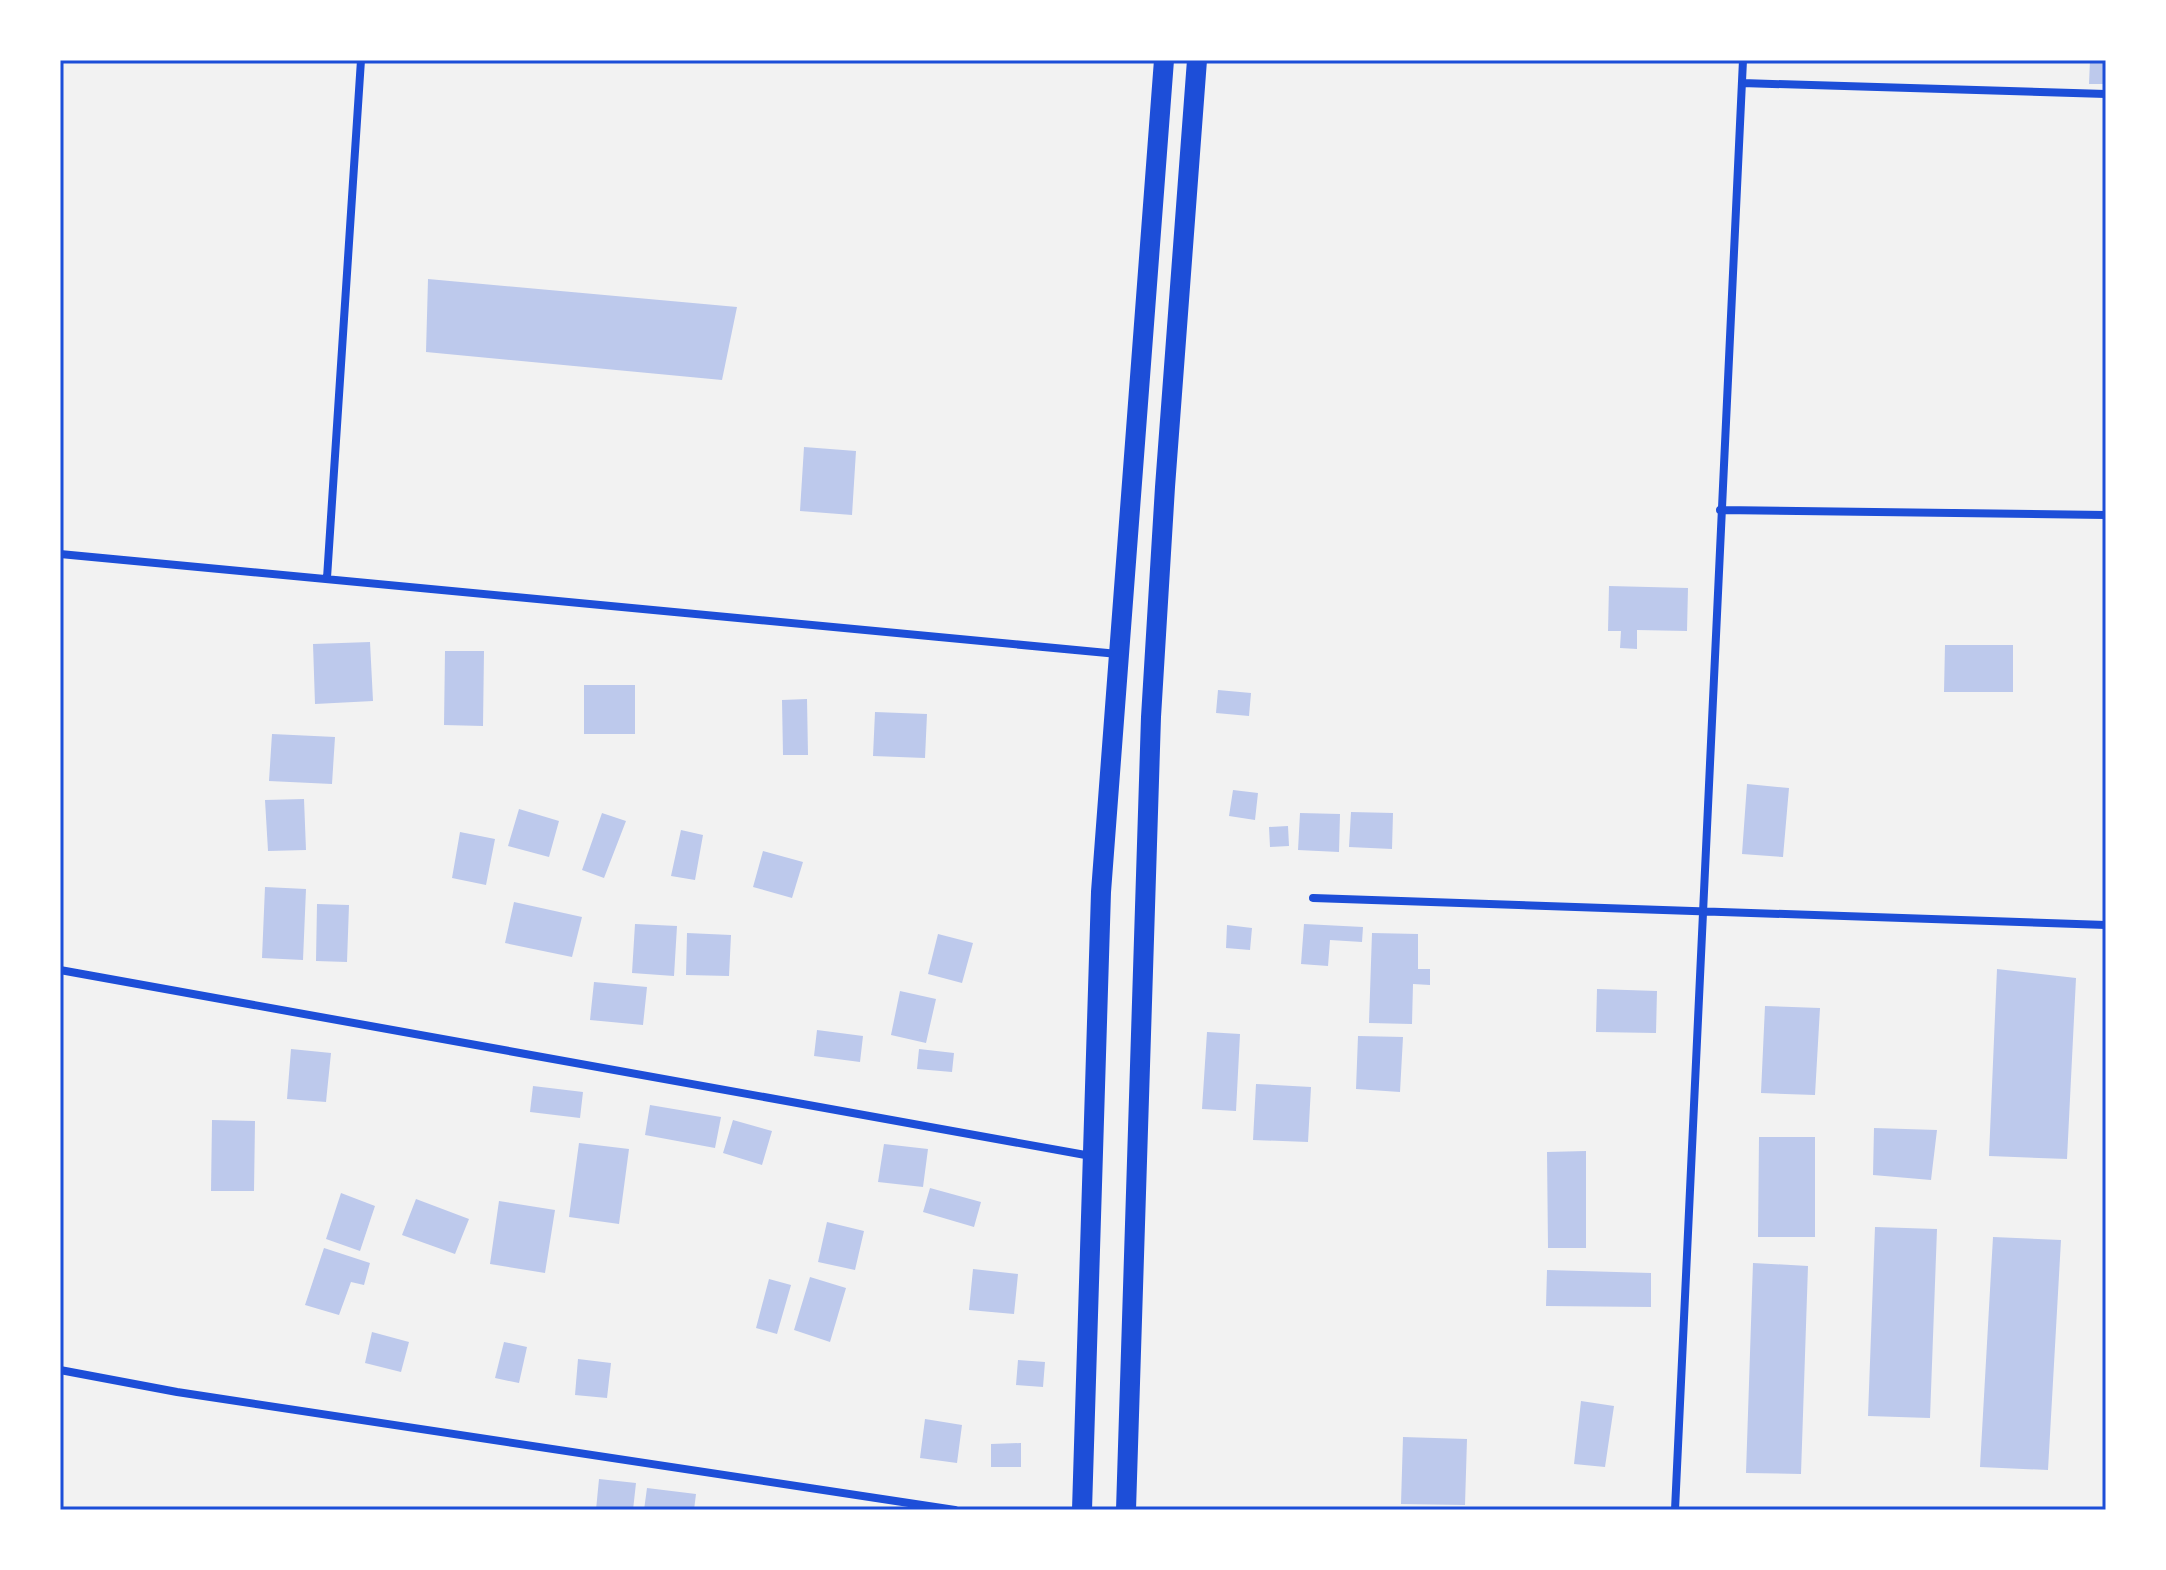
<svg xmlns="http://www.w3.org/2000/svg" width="2166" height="1570" viewBox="0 0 2166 1570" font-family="Rubik,sans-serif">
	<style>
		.building { fill: #bdc9ec }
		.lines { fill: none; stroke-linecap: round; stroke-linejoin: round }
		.minor { stroke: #1d4ed8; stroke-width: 8 }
		.primary { stroke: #1d4ed8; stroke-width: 20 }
		.neatline { fill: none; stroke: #1d4ed8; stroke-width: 3 }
	</style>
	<rect width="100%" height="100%" fill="#f2f2f2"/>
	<path class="building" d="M2090 60H2106V84H2089Z
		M428 279 737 307 722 380 426 352Z
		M804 447 856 451 852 515 800 511Z
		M1609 586 1688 588 1687 631 1637 630V649L1620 648 1621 631H1608Z
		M370 642 373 701 315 704 313 644Z
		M1945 645H2013V692H1944Z
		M445 651H484L483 726 444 725Z
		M584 685H635V734H584Z
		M1218 690 1251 693 1249 716 1216 713Z
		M807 699 808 755H783L782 700Z
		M875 712 927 714 925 758 873 756Z
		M272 734 335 737 332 784 269 781Z
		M1747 784 1789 788 1783 857 1742 854Z
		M1233 790 1258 793 1255 820 1229 816Z
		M304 799 306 850 268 851 265 800Z
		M519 809 559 821 549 857 508 846Z
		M1351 812 1393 813 1392 849 1349 847Z
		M602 813 626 821 604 878 582 870Z
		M1300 813 1340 814 1339 852 1298 850Z
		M1288 826 1289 846 1270 847 1269 827Z
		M681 830 703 835 695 880 671 876Z
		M460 832 495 839 486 885 452 878Z
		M763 851 803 862 792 898 753 887Z
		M265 887 306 889 303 960 262 958Z
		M514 902 582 917 572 957 505 943Z
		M317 904 349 905 347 962 316 961Z
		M635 924 677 926 674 976 632 973Z
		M1304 924 1363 927 1362 942 1330 940 1328 966 1301 964Z
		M1227 925 1252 928 1250 950 1226 948Z
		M687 933 731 935 729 976 686 975Z
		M1372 933 1418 934V969H1430V985L1413 984 1412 1024 1369 1023Z
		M938 934 973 943 962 983 928 974Z
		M1997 969 2076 978 2067 1159 1989 1156Z
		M594 982 647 987 643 1025 590 1020Z
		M1597 989 1657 991 1656 1033 1596 1032Z
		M900 991 936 999 926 1043 891 1035Z
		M1765 1006 1820 1008 1815 1095 1761 1093Z
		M817 1030 863 1036 860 1062 814 1056Z
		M1207 1032 1240 1034 1236 1111 1202 1109Z
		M1358 1036 1403 1037 1400 1092 1356 1089Z
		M291 1049 331 1053 326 1102 287 1099Z
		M919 1049 954 1053 952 1072 917 1069Z
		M1256 1084 1311 1087 1308 1142 1253 1140Z
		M533 1086 583 1092 580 1118 530 1112Z
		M650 1105 721 1117 715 1148 645 1135Z
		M212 1120 255 1121 254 1191H211Z
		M733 1120 772 1131 762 1165 723 1153Z
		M1874 1128 1937 1130 1931 1180 1873 1175Z
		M1759 1137H1815V1237H1758Z
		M579 1143 629 1149 619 1224 569 1217Z
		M884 1144 928 1149 923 1187 878 1182Z
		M1586 1151V1248H1548L1547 1152Z
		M930 1188 981 1202 974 1227 923 1212Z
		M341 1193 375 1206 360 1251 326 1239Z
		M416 1199 469 1219 455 1254 402 1235Z
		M499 1201 555 1210 545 1273 490 1264Z
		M827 1222 864 1231 855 1270 818 1262Z
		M1875 1227 1937 1229 1930 1418 1868 1416Z
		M1993 1237 2061 1240 2048 1470 1980 1467Z
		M324 1248 370 1263 364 1285 351 1282 339 1315 305 1305Z
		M1753 1263 1808 1266 1801 1474 1746 1473Z
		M973 1269 1018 1274 1014 1314 969 1310Z
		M1547 1270 1651 1273V1307L1546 1306Z
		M810 1277 846 1288 830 1342 794 1330Z
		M769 1279 791 1285 777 1334 756 1328Z
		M372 1332 409 1342 401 1372 365 1363Z
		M504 1342 527 1347 519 1383 495 1378Z
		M578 1359 611 1363 607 1398 575 1395Z
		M1018 1360 1045 1362 1043 1387 1016 1385Z
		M1581 1401 1614 1406 1605 1467 1574 1464Z
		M925 1419 962 1425 957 1463 920 1458Z
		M1403 1437 1467 1439 1465 1505 1401 1504Z
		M1021 1443V1467H991V1444Z
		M599 1479 636 1483 633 1510H596Z
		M647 1488 696 1494 694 1510H644Z"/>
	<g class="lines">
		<path class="minor" d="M1742 83 2106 94
			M1720 510 2106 515
			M60 554 1118 654
			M327 578 361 60
			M1313 898 2106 925
			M60 970 1091 1156
			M60 1370 177 1392 955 1510
			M1675 1510 1743 60"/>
		<path class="primary" d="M1082 1510 1101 892 1164 60
			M1126 1510 1151 717 1165 487 1197 60"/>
	</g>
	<rect width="2166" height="1570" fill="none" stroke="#ffffff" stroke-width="124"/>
	<rect x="62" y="62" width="2042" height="1446" class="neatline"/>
</svg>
